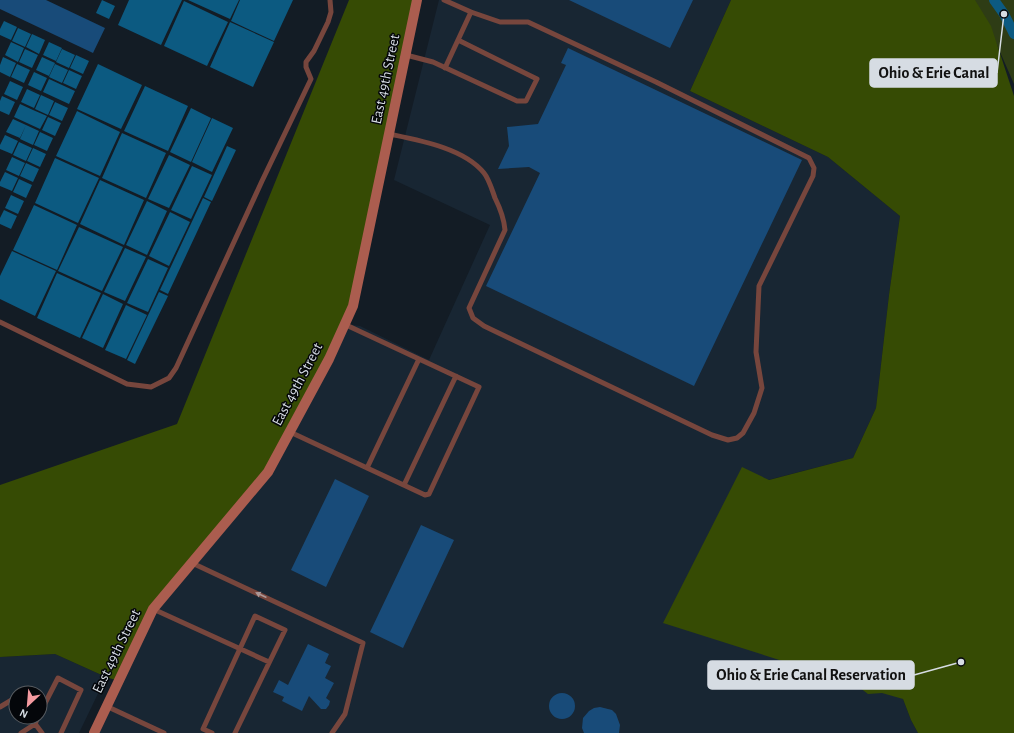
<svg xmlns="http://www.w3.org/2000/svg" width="1014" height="733" viewBox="0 0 1014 733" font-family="'Alegreya Sans',sans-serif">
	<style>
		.built { fill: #182633; fill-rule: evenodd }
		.green { fill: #2e3c15 }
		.forest { fill: #364b04 }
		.water { fill: #0c5a81 }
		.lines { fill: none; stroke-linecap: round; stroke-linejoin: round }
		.canal { stroke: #0c5a81; stroke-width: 10 }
		.building { fill: #184b79 }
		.lane { stroke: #77463d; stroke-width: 5 }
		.secondary { stroke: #ab5d4f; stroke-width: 10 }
		.oneway { fill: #ab9898 }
		.labels { text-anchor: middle; stroke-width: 3; stroke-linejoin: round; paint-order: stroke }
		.street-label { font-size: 15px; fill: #d6dce3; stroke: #04060a }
		.leader { fill: none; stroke: #d6dce3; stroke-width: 1.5 }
		.callout-dot { fill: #d6dce3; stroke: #04060a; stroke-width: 1.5 }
		.callout { fill: #d6dce3; stroke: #d6dce3; stroke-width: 1.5 }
		.callout-label { font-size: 16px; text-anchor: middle; font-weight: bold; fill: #111 }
	</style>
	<rect width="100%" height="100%" fill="#131c25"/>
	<path class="built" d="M439 0H731L690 91 828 157 900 216 889 295 876 408 853 458 768 480 886 692 903 699 911 720 918 733H94L153 609 344 324 360 326 429 360 490 225 394 180Z
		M55 654 106 677 79 733H0V657ZM16 693H40V717H16Z"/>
	<path class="green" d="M973 0H1014V84L987 22Z"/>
	<path class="forest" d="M349 0H417L353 306 268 472 153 609 119 681 106 677 55 654 0 657V485L177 424Z
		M731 0H975L991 26 1014 96V733H918L911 720 903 699 882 693 868 694 855 684 663 623 742 467 769 480 853 458 876 408 889 295 900 216 828 157 690 91Z"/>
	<path class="water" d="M102 0 115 6 109 19 96 13Z
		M129 0H182L161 45 118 25Z
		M188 0H239L230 19Z
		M240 0H293L274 41 231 21Z
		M184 1 228 22 207 66 164 46Z
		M4 21 17 27 11 40 0 35V29Z
		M230 22 274 42 253 87 210 67Z
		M18 28 31 34 25 47 12 41Z
		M32 34 45 40 39 54 26 47Z
		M11 42 24 48 18 62 5 55Z
		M49 42 62 48 56 61 43 55Z
		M25 49 38 55 32 68 19 62Z
		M62 49 75 55 69 68 56 62Z
		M76 55 89 61 83 74 70 68Z
		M3 57 16 63 10 77 0 72V65Z
		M42 57 55 63 49 76 36 70Z
		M17 64 30 70 24 83 11 77Z
		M55 64 68 70 62 83 49 77Z
		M98 64 142 85 121 129 77 109Z
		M69 70 82 76 76 89 63 83Z
		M34 72 47 78 41 91 28 85Z
		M49 79 62 85 56 98 43 92Z
		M10 81 23 87 17 100 4 94Z
		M62 85 75 91 69 104 56 98Z
		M145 86 188 106 168 151 124 131Z
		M27 89 40 95 34 108 21 102Z
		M41 95 54 101 48 115 35 109Z
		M2 96 15 102 9 115 0 111V101Z
		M55 102 68 108 62 121 49 115Z
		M20 104 33 110 27 123 14 117Z
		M191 108 211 118 191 162 170 152Z
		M33 110 47 116 40 129 27 123Z
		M77 111 120 132 100 176 56 156Z
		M48 117 61 123 55 136 42 130Z
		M212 118 233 128 212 172 192 162Z
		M13 119 26 125 20 138 6 132Z
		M26 125 39 131 33 145 20 139Z
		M40 132 53 138 47 151 34 145Z
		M122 133 166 153 146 198 102 178Z
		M5 135 18 141 12 154 0 149V145Z
		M19 142 32 148 26 161 13 155Z
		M227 146 236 150 212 201 204 197Z
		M33 148 46 154 40 167 27 161Z
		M169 155 190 165 169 208 148 199Z
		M12 157 25 163 19 176 6 170Z
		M55 158 99 178 78 223 35 203Z
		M26 163 39 169 33 182 20 176Z
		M192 166 212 175 191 219 171 210Z
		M5 172 18 178 12 191 0 186V182Z
		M19 179 32 185 26 198 13 192Z
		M100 180 144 200 124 245 80 224Z
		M11 195 24 201 18 214 5 208Z
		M203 198 211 202 168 294 160 290Z
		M147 201 167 211 147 255 126 245Z
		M34 205 77 225 57 270 13 250Z
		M4 210 17 216 11 229 0 224V218Z
		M170 212 190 222 169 266 149 256Z
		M79 227 123 247 102 291 58 271Z
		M125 248 146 257 125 301 104 292Z
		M12 251 56 271 35 316 0 299V276Z
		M148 259 168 268 148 312 127 303Z
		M57 273 101 293 80 338 37 318Z
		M159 292 168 296 135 364 127 360Z
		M103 294 123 304 103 348 82 338Z
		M126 305 147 315 126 359 105 350Z"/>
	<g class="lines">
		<path class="canal" d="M994 0 1004 14 1014 34"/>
	</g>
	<path class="building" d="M0 0H46L105 28 93 53 0 9Z
		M569 0H693L670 48Z
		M568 48 802 160 694 386 486 286 540 173 529 167 498 169 509 146 507 127 538 124 566 65 561 63Z
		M335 479 369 496 326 587 291 570Z
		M421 525 454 540 403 648 370 632Z
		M308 644 329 654 325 663 331 666 325 678 334 683 326 698 330 701 329 705 326 709H321L309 696 302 711 282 701 284 697 273 692 279 680 288 685Z
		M549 706a13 13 0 1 1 26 0a13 13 0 1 1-26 0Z
		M600 707 612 710 616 714 620 725 619 733H584L582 728 583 718 589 711 594 708Z"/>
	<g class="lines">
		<path class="lane" d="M444 0 471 12 458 40
			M406 55 433 62 517 101H526L537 79 458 40 445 68
			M389 134C418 140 464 148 484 173 489 179 492 190 495 198 500 208 504 218 505 230L469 308 473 318 484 326 712 435 728 440 737 438 743 433 754 413 762 388 756 352 759 286 813 176 814 168 809 158 656 82 528 22H500L471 12
			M0 322 127 384 151 387 169 378 176 368 262 181 311 79 306 67V62L314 51 328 22 331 12 330 0
			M290 432 425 495 429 494 479 387 344 324
			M367 468 419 359
			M404 485 456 376
			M192 563 363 643 345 714 332 733
			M153 609 269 662
			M106 706 164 733
			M0 707 15 698 16 700
			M40 713 58 678 81 690 61 733
			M30 717 42 733
			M21 733 35 724 38 717
			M212 733 203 729 255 616 285 630 235 733"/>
		<path class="secondary" d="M94 733 153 609 268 472 329 359 353 306 417 0"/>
	</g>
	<defs><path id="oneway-solid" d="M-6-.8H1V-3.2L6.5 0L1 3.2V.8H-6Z"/></defs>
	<use class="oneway" href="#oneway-solid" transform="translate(261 595) rotate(-155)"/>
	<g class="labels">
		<g class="street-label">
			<text transform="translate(385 79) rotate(-78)" y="5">East 49th Street</text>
			<text transform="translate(297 384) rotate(-62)" y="5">East 49th Street</text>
			<text transform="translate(116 651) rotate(-64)" y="5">East 49th Street</text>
		</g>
	</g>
	<path class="leader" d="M1004 14L997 73M961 662L914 675"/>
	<g class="callout-dot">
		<circle cx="1004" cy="14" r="4"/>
		<circle cx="961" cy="662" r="4"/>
	</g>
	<g class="callout">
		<rect x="870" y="59" width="127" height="28" rx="4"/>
		<rect x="708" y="661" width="206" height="28" rx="4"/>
	</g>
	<g class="callout-label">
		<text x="934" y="78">Ohio &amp; Erie Canal</text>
		<text x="811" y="680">Ohio &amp; Erie Canal Reservation</text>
	</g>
	<g transform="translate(28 705) rotate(206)"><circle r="19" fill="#04060a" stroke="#585c61"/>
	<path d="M0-3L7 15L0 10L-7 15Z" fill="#f49aa0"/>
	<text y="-6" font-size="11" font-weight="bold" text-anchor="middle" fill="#d6dce3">N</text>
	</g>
</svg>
